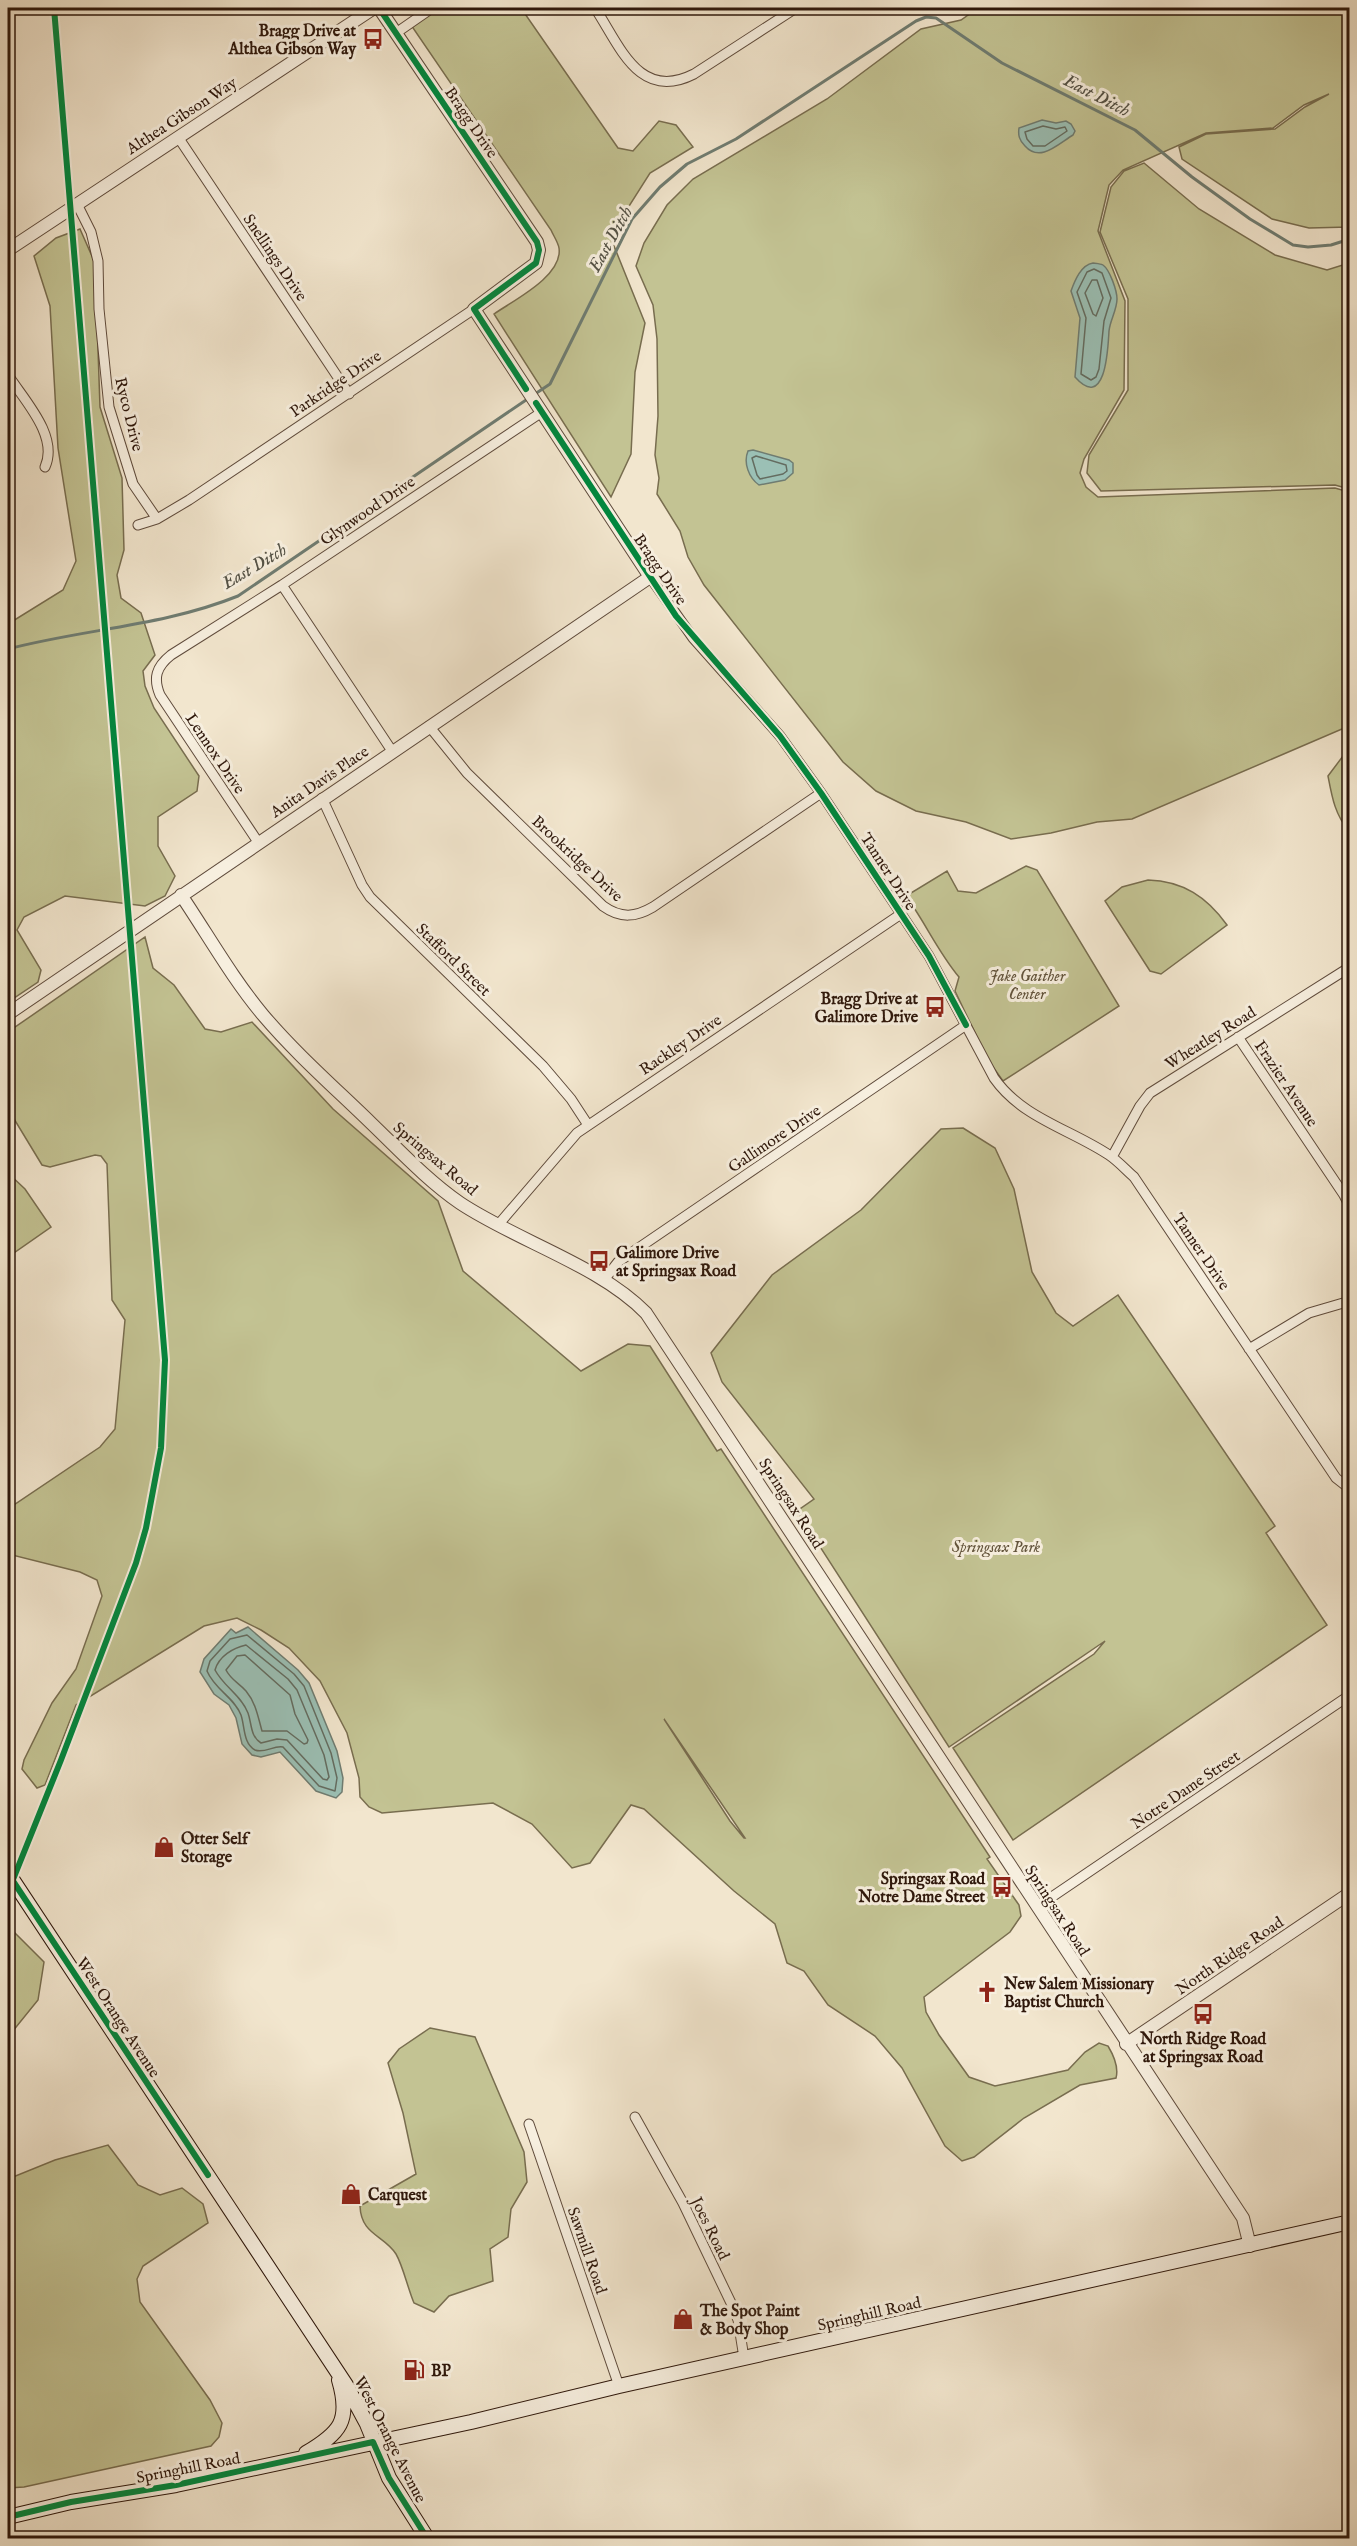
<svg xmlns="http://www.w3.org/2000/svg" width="1357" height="2546" viewBox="0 0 1357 2546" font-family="'IM FELL English',serif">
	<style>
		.green { fill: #c3c393; stroke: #786d4f; stroke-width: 1.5; fill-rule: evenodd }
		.water { fill: #9bc0b5; stroke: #6f7c71; stroke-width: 1.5 }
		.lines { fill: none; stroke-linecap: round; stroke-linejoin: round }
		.shore { stroke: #646c60; stroke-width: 1.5 }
		.stream { stroke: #6f7c71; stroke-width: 3 }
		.minor-casing { stroke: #5f4b3c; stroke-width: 11 }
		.tertiary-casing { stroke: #5f4b3c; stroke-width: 14 }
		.secondary-casing { stroke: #2e170b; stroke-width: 16 }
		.minor { stroke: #f7efdf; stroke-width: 9 }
		.tertiary { stroke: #f7efdf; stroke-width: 12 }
		.secondary { stroke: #f7efdf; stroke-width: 14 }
		.cycleway-casing { stroke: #f7efdf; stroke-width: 10 }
		.cycleway { stroke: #00873e; stroke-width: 6 }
		.labels { text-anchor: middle; stroke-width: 6; stroke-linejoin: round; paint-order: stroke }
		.poi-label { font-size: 16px; font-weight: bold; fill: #2e170b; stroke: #f7efdf; text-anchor: start }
		.street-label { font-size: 16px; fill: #2e170b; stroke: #f7efdf }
		.park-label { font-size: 16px; font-style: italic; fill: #62533b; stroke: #f7efdf }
		.water-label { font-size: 18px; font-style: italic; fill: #545246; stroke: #f7efdf }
	</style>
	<rect width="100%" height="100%" fill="#f2e6ce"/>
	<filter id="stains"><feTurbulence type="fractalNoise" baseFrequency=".00333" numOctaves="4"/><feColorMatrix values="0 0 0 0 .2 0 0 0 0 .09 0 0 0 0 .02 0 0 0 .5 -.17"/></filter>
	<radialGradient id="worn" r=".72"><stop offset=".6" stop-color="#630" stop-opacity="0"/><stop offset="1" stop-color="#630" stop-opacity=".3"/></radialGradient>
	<path class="green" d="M439 8H521L618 148 633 151 659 121 676 125 693 147 650 173 610 236 645 323 635 372 631 454 611 497 494 314C514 300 563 276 559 248 558 242 553 235 551 230L411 25Z
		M978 8H1349V227L1309 228 1272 219 1182 159 1179 147 1206 134 1275 129 1305 107 1329 94 1304 105 1273 128 1206 133 1123 170 1109 185 1098 231 1125 301 1124 390 1084 459 1080 473 1086 487 1098 497 1335 488 1349 492V726L1132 819 1097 822 1051 833 1011 839 966 822 916 811 876 791 843 762 704 585 688 557 680 531 657 494 659 478 655 455 658 416 657 339 653 305 636 266 644 243 667 205 693 179 827 99 921 29 961 20Z
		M1144 163 1199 209 1275 255 1327 270 1349 263V489L1335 485 1101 491 1087 473 1089 455 1128 390V299L1100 232 1111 187 1124 171Z
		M80 229 95 263 100 407 122 478 124 550 117 575 121 598 141 613 155 655 143 671 145 686 154 708 199 776 197 791 158 817V846L175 876 165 896 145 906 65 896 24 917 17 930 41 970 38 982 8 1002V624L63 590 76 561 58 448 50 306 34 256 56 238Z
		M1349 748V831C1335 815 1332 797 1328 776Z
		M1026 866 1037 870 1119 1006 1003 1081 988 1060 955 991 959 977C938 952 925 922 906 896L947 871 958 891 976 893Z
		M1148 880C1183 881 1207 897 1227 925L1161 974 1150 971 1105 901 1122 887Z
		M145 937 153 968 174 985 205 1029 221 1032 252 1022 333 1109 438 1201 463 1271 581 1371 628 1344 650 1346 717 1451 721 1449 990 1857 987 1859 1019 1905 1021 1916 1010 1932 924 1997 926 2012 939 2035 969 2077 995 2086 1068 2070 1085 2052 1099 2043 1108 2046C1114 2056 1119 2067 1116 2078L1080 2085 1024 2118 974 2157 962 2161 945 2146 902 2068 875 2036 828 2005 804 1971 787 1963 775 1924 734 1891 644 1809 631 1805 590 1863 572 1868 532 1824 493 1803 382 1813 369 1807 360 1797 359 1778 347 1733 320 1681 289 1648 261 1630 237 1618 204 1626 76 1705 45 1785 37 1788 22 1769 24 1760 52 1703 76 1669 102 1596 97 1580 80 1572 8 1554V1509L100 1447 115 1429 125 1320 112 1300 107 1164 101 1156 95 1155 50 1167 42 1165 8 1109V1032ZM664 1719 745 1838H744L730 1821Z
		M963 1128 995 1148 1014 1189 1032 1272 1056 1313 1073 1326 1118 1295 1275 1526 1266 1533 1327 1625 1013 1840 953 1748 1094 1654 1105 1641 949 1747 797 1511 814 1499 722 1382 711 1353 772 1275 861 1210 941 1129Z
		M8 1173 25 1189 51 1227 8 1257Z
		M8 1926 44 1962 38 2000 8 2037Z
		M430 2028 475 2037 524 2152 527 2182 511 2209 508 2237 490 2249 493 2281 449 2296 434 2312 414 2303C408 2289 403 2266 396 2254 384 2235 361 2235 360 2206L416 2174 403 2113 388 2063 399 2049Z
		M108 2145 138 2185 160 2195 182 2188 203 2204 208 2223 143 2266 137 2279 140 2302 210 2400 222 2423 219 2437 211 2446 24 2487 8 2488V2179L55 2160Z"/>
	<path class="water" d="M1042 120 1056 123 1066 121 1071 124 1075 131 1073 135C1058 144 1040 163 1025 146 1019 140 1018 135 1019 128Z
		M1093 263C1094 263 1102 264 1103 265 1110 270 1117 291 1117 299 1117 310 1110 320 1109 331 1108 347 1106 412 1075 377L1080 318 1071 291C1075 280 1081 265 1093 263Z
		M753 450 789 460 793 463V473L785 480 759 485C749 478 743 463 748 451Z
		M248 1627 298 1670 309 1683 337 1751 343 1778 342 1792 336 1798 316 1791 280 1752 261 1757 252 1755 242 1744 236 1718 229 1705 214 1694 200 1672 204 1659 231 1629 236 1633Z"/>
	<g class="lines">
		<path class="shore" d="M1043 126 1056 129 1065 127 1067 131 1045 146H1033L1027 139 1025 132Z
			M1094 269 1102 273 1111 298 1104 321 1099 369 1096 377 1091 380 1081 374 1086 318 1077 292 1087 272Z
			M1092 280H1097L1103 298 1096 316 1093 314 1085 293Z
			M756 456 786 465 787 471 783 474 760 479 757 475 752 458Z
			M247 1635 294 1674 304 1686 331 1753 337 1778 335 1791 319 1786 283 1747C274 1745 264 1754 255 1750 243 1743 245 1727 241 1715 234 1697 215 1690 207 1671L210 1661 230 1639Z
			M246 1645 288 1679 297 1690 324 1755 329 1777 327 1780 323 1779 287 1740 277 1739 261 1743C250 1736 252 1724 248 1713 241 1695 224 1687 215 1670 219 1656 233 1648 246 1645Z
			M245 1655 290 1695 295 1714 308 1740 307 1743 304 1744 287 1731H262C258 1717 256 1703 246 1691 239 1683 231 1680 226 1670L237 1656Z"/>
		<path class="stream" d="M535 394 550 384 632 219 660 187 687 164 736 139 916 21 926 17 936 18 1002 63 1135 130 1192 177 1250 219 1293 245 1308 247 1331 245 1350 239
			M8 649C84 629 164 626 238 596L529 398"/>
		<defs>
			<path id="minor" d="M595 8C620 46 639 102 694 74L796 8
				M396 33 432 8
				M178 137 349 394
				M77 204 91 232 98 261 99 309 109 407 133 484 157 519
				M8 375C24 400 59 436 45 467
				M138 525 157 519 189 500 474 309
				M650 577 693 638 780 736 821 793 929 956 994 1078C1022 1118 1070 1129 1109 1155 1118 1161 1126 1170 1134 1177L1336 1478 1350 1489
				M282 585 392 751
				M429 726 467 773 603 906C621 919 636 917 653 907L821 793
				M322 798 362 885 370 897 543 1066 571 1099 588 1125
				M258 842 160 695C153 678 156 667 171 655L282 585 542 412
				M1238 1037 1344 1195 1350 1207
				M1112 1157 1140 1106 1150 1093 1350 967
				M498 1225 577 1133 901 914
				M604 1280 618 1262 966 1025
				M1249 1349 1309 1313 1350 1301
				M1037 1907 1350 1695
				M635 2117 683 2203 732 2305 738 2320 744 2358
				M529 2124 619 2386"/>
			<path id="tertiary" d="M8 250 374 8
				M181 895C208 935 232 978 263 1015 296 1054 335 1088 372 1124 400 1151 428 1181 460 1203 517 1241 599 1265 646 1313L1243 2218 1250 2246
				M8 1014 650 577 474 309 536 263 539 250 537 242 379 8
				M1126 2044 1350 1893"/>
			<path id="secondary" d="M8 1873 346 2385 367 2424 389 2478 427 2538
				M306 2453C340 2433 351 2421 339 2380
				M8 2517 71 2502 176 2485 471 2422 619 2386 1350 2222"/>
		</defs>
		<use href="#minor" class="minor-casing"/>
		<use href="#tertiary" class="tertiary-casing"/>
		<use href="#secondary" class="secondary-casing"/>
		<use href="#minor" class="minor"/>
		<use href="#tertiary" class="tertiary"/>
		<use href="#secondary" class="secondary"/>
		<defs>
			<path id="cycleway" d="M379 8 537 242 539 250 536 263 474 309 526 389
				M536 403 676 616 780 736 821 793 929 956 966 1025
				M9 1875 208 2175
				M8 1892 61 1760 136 1563 146 1528 161 1448 165 1360 54 8
				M8 2517 71 2502 176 2485 373 2442 389 2478 427 2538"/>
		</defs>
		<use href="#cycleway" class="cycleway-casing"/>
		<use href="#cycleway" class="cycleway"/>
	</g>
	<defs>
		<symbol id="bus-bare" viewBox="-9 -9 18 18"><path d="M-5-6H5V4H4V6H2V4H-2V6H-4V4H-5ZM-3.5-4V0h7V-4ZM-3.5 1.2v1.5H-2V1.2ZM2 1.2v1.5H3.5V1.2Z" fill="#8f2418" stroke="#f7efdf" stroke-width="2.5" paint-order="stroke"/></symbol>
		<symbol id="shop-bare" viewBox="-9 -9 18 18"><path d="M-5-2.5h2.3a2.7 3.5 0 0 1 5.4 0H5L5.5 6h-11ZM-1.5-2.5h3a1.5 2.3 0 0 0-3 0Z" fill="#8f2418" stroke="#f7efdf" stroke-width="2.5" paint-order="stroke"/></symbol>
		<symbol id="church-bare" viewBox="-9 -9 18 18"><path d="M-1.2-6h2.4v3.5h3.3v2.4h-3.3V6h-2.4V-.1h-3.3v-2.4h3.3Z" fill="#8f2418" stroke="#f7efdf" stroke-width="2.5" paint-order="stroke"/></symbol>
		<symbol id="fuel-bare" viewBox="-9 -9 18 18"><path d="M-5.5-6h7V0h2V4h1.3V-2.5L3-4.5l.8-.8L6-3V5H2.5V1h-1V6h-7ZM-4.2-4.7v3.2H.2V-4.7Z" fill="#8f2418" stroke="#f7efdf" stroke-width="2.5" paint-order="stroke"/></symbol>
	</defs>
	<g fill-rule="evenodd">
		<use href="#bus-bare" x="358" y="24" width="30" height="30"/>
		<use href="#bus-bare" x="920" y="992" width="30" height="30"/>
		<use href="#bus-bare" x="584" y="1246" width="30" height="30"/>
		<use href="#shop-bare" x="149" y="1832" width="30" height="30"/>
		<use href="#bus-bare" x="987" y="1872" width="30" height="30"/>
		<use href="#church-bare" x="972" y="1977" width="30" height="30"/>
		<use href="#bus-bare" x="1188" y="1999" width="30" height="30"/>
		<use href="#shop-bare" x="336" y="2179" width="30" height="30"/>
		<use href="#shop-bare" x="668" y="2304" width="30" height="30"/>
		<use href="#fuel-bare" x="399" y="2355" width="30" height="30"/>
	</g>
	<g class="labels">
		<g class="poi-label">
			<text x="356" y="36" text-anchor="end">Bragg Drive at<tspan x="356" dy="18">Althea Gibson Way</tspan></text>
			<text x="918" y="1004" text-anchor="end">Bragg Drive at<tspan x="918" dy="18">Galimore Drive</tspan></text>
			<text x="616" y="1258">Galimore Drive<tspan x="616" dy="18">at Springsax Road</tspan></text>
			<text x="181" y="1844">Otter Self<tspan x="181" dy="18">Storage</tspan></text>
			<text x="985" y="1884" text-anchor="end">Springsax Road<tspan x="985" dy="18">Notre Dame Street</tspan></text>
			<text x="1004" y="1989">New Salem Missionary<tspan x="1004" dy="18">Baptist Church</tspan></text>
			<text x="1203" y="2044" text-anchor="middle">North Ridge Road<tspan x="1203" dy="18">at Springsax Road</tspan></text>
			<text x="368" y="2200">Carquest</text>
			<text x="700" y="2316">The Spot Paint<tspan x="700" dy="18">&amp; Body Shop</tspan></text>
			<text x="431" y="2376">BP</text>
		</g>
		<g class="street-label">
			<text transform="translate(181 115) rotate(-33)" y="6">Althea Gibson Way</text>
			<text transform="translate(472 122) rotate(56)" y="6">Bragg Drive</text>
			<text transform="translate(276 257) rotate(56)" y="6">Snellings Drive</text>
			<text transform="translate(335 383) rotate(-34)" y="6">Parkridge Drive</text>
			<text transform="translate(130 414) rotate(76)" y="6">Ryco Drive</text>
			<text transform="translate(367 510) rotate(-34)" y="6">Glynwood Drive</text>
			<text transform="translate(661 569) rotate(56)" y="6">Bragg Drive</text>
			<text transform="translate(216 753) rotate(56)" y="6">Lennox Drive</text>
			<text transform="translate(319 781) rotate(-34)" y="6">Anita Davis Place</text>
			<text transform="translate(578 858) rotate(43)" y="6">Brookridge Drive</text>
			<text transform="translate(889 871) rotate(57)" y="6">Tanner Drive</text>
			<text transform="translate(454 959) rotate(44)" y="6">Stafford Street</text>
			<text transform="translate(1210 1037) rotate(-32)" y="6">Wheatley Road</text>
			<text transform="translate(680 1044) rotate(-34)" y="6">Rackley Drive</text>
			<text transform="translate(1287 1083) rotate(56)" y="6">Frazier Avenue</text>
			<text transform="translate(774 1138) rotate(-34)" y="6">Gallimore Drive</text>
			<text transform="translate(436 1158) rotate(40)" y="6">Springsax Road</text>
			<text transform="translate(1202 1251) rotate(56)" y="6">Tanner Drive</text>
			<text transform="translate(792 1503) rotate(57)" y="6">Springsax Road</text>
			<text transform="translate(1185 1789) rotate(-34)" y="6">Notre Dame Street</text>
			<text transform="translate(1058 1910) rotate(57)" y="6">Springsax Road</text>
			<text transform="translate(1229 1955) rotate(-34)" y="6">North Ridge Road</text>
			<text transform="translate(119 2017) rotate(57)" y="6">West Orange Avenue</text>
			<text transform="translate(711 2228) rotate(64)" y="6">Joes Road</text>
			<text transform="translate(588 2250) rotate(71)" y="6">Sawmill Road</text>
			<text transform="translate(869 2313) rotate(-13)" y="6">Springhill Road</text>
			<text transform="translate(391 2439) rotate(63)" y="6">West Orange Avenue</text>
			<text transform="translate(188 2467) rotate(-11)" y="6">Springhill Road</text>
		</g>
		<g class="park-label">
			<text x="1027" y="981">Jake Gaither<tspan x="1027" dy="18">Center</tspan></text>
			<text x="996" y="1552">Springsax Park</text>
		</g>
		<g class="water-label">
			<text transform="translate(1097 95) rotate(27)" y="6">East Ditch</text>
			<text transform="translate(610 239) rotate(-61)" y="6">East Ditch</text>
			<text transform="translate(254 566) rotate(-31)" y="6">East Ditch</text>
		</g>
	</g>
	<rect width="1357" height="2546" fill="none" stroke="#f2e6ce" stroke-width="30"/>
	<rect x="9" y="9" width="1339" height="2528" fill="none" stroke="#2e170b" stroke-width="3"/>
	<rect x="15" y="15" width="1327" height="2516" fill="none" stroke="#2e170b" stroke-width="1.5"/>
	<rect width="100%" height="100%" filter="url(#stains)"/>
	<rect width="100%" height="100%" fill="url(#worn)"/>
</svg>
